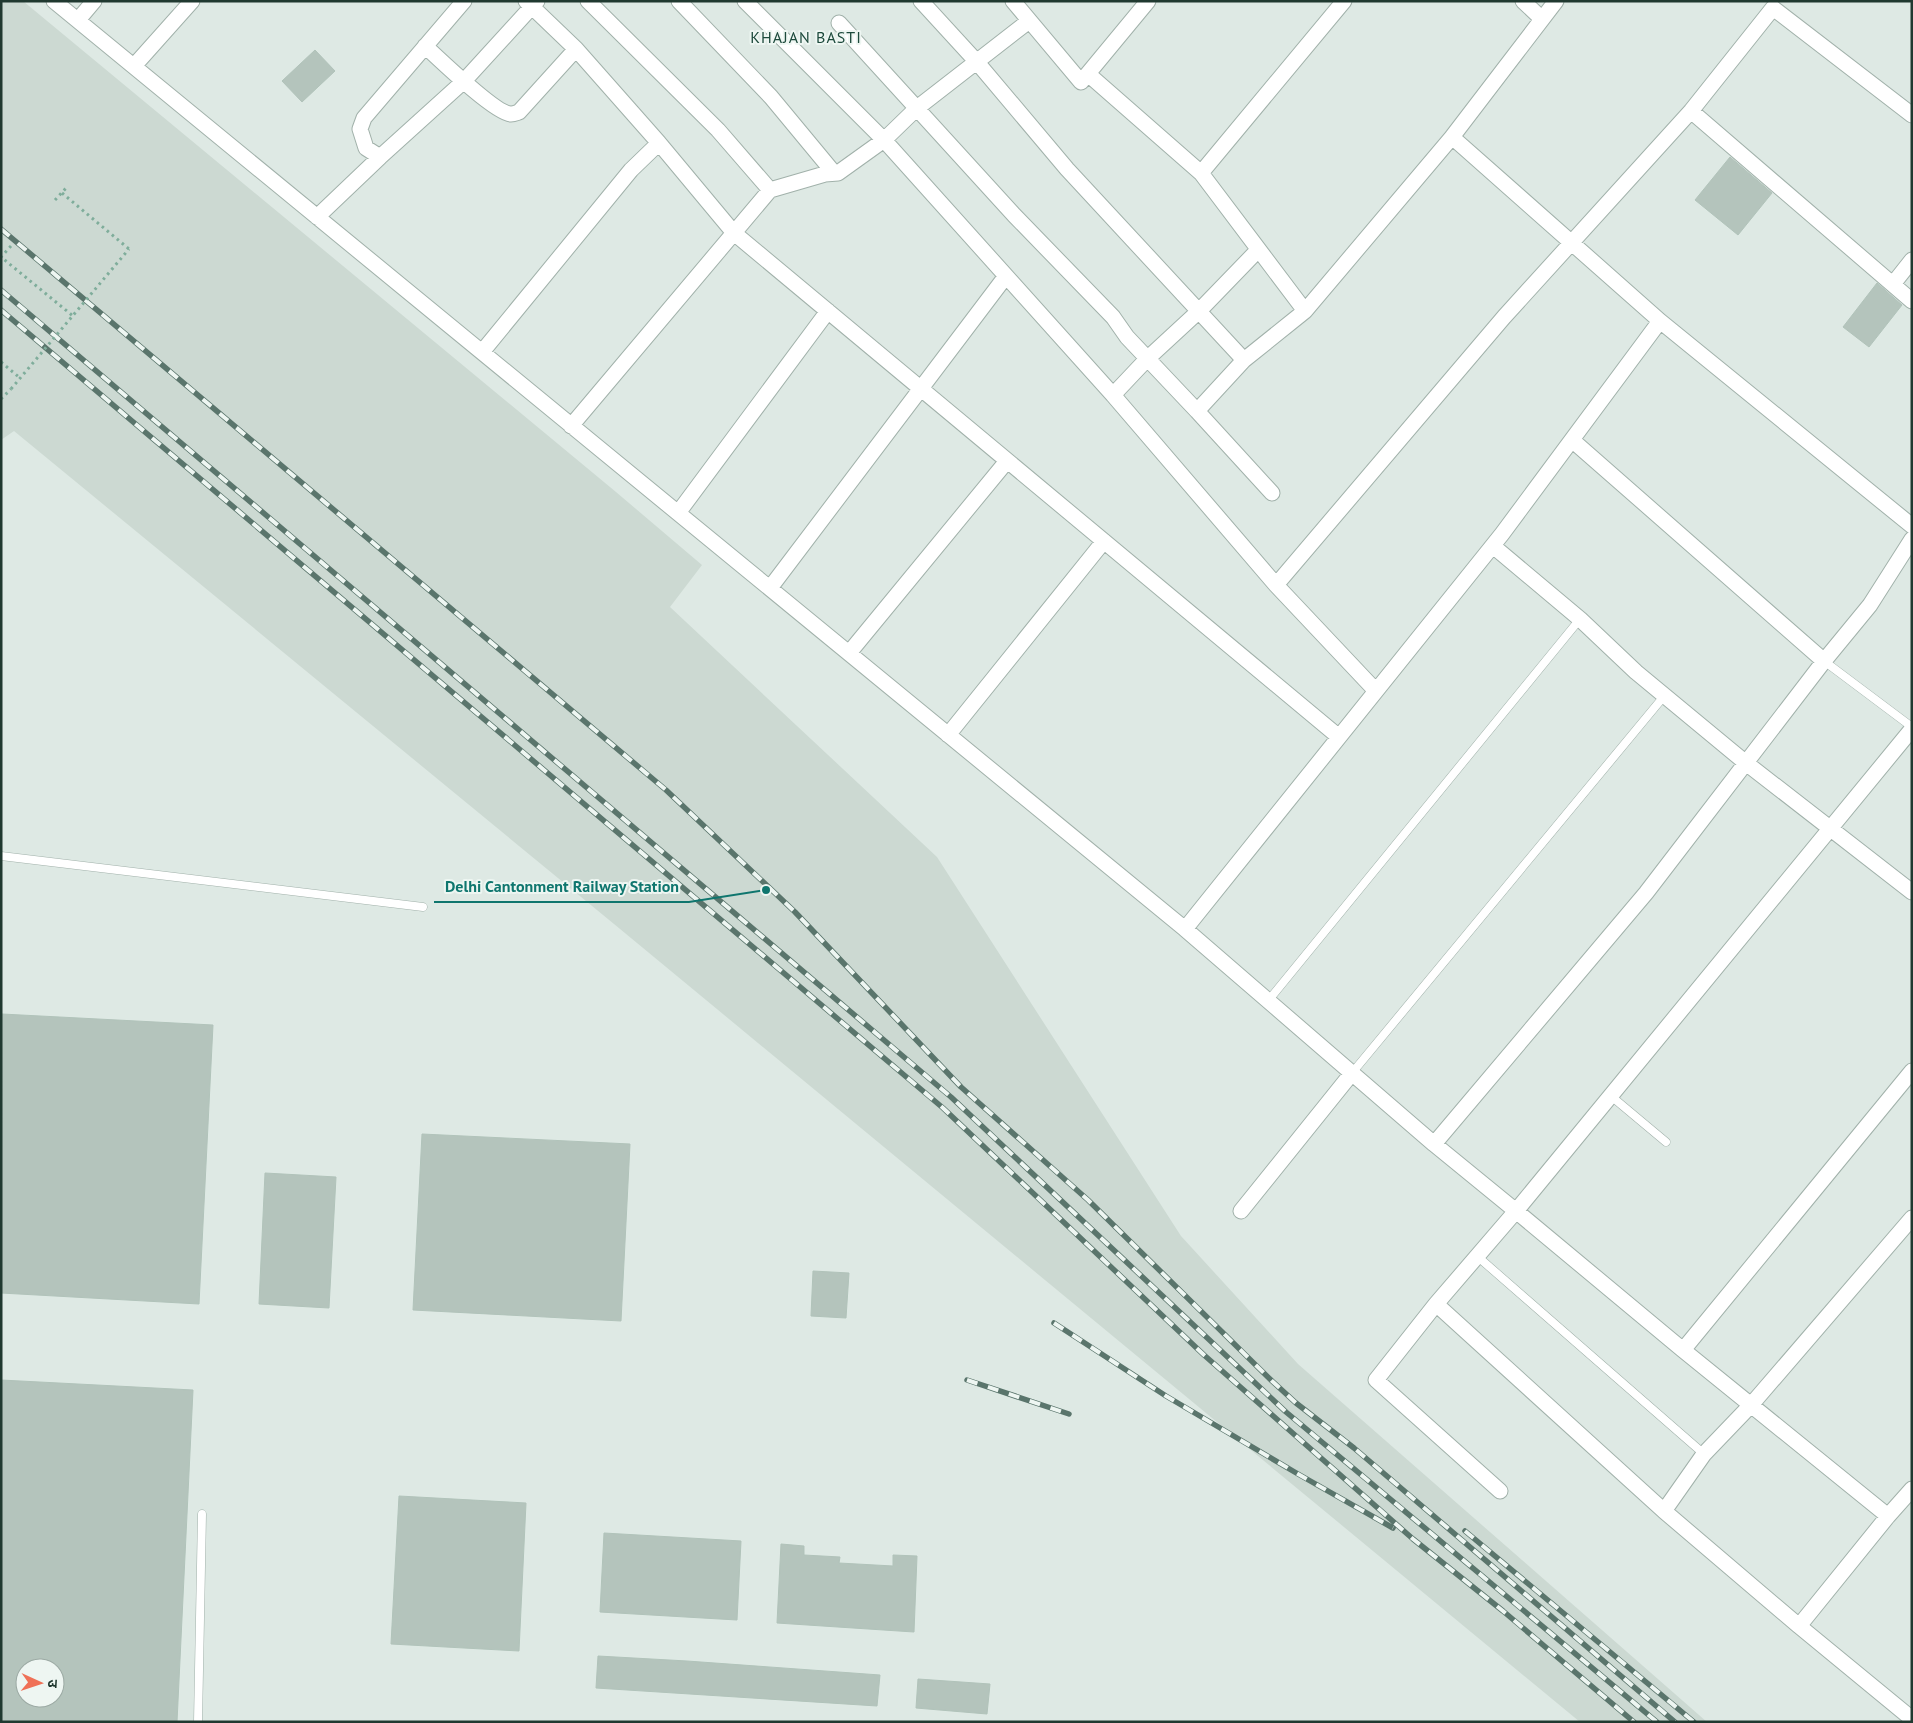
<svg xmlns="http://www.w3.org/2000/svg" width="1913" height="1723" viewBox="0 0 1913 1723" font-family="'PT Sans','Noto Sans Devanagari',sans-serif">
	<style>
		.built { fill: #ccd9d2 }
		.building { fill: #b4c4bc; stroke: #b1c3ba; fill-rule: evenodd }
		.lines { fill: none; stroke-linecap: round; stroke-linejoin: round }
		.lane-casing { stroke: #a1b1aa; stroke-width: 9 }
		.street-casing { stroke: #a1b1aa; stroke-width: 17 }
		.path { stroke: #7fad9b; stroke-width: 3; stroke-dasharray: 2.5 4; stroke-linecap: butt }
		.lane { stroke: #fff; stroke-width: 8 }
		.street { stroke: #fff; stroke-width: 15 }
		.rail-casing { stroke: #5a756c; stroke-width: 5.5 }
		.rail { stroke: #eef6f2; stroke-width: 4; stroke-dasharray: 11; stroke-linecap: butt }
		.path-bridge { stroke: #7fad9b; stroke-width: 3; stroke-dasharray: 2.5 4; stroke-linecap: butt }
		.labels { text-anchor: middle; stroke-width: 4; stroke-linejoin: round; paint-order: stroke }
		.neighbourhood-label { font-size: 16px; letter-spacing: 1px; fill: #1d4a3c; stroke: #eef6f2 }
		.leader { fill: none; stroke: #0f766e; stroke-width: 2 }
		.callout-dot { fill: #0f766e; stroke: #eef6f2; stroke-width: 2 }
		.callout-label { font-size: 16px; text-anchor: middle; font-weight: bold; fill: #0f766e; stroke: #eef6f2; stroke-width: 4; stroke-linejoin: round; paint-order: stroke }
	</style>
	<rect width="100%" height="100%" fill="#dee9e4"/>
	<path class="built" d="M1 1H23L616 492 702 565 670 607 937 857 1181 1236 1298 1364 1707 1722H1580L614 924 14 431 1 440Z"/>
	<path class="building" d="M315 50 335 71 302 102 282 81Z
		M1730 157 1772 193 1738 235 1695 200Z
		M1877 283 1902 305 1869 347 1843 327Z
		M2 1014 213 1025 199 1304 1 1293Z
		M422 1134 630 1144 621 1321 413 1310Z
		M265 1173 336 1177 329 1308 259 1304Z
		M813 1271 849 1273 846 1318 811 1316Z
		M1 1380 193 1390 177 1722H1ZM25 1668H55V1698H25Z
		M399 1496 526 1503 519 1651 391 1644Z
		M604 1533 741 1541 737 1620 600 1612Z
		M781 1544 804 1546V1555L840 1557 839 1563 893 1566V1555L917 1556 914 1632 777 1623Z
		M598 1656 687 1661 880 1675 877 1706 596 1688Z
		M918 1679 990 1684 987 1714 916 1708Z"/>
	<g class="lines">
		<defs>
			<path id="lane" d="M1824 661 1912 727
				M1 856 423 907
				M1268 1001 1580 619
				M1352 1073 1665 695
				M1611 1096 1666 1142
				M1477 1256 1704 1454
				M198 1722 202 1514"/>
			<path id="street" d="M54 1 1185 929 1434 1144 1516 1211 1912 729
				M464 1 364 118 360 129 366 148 380 157 464 81 537 1
				M526 1 576 49 659 143 734 233 1339 737
				M588 1 718 130 770 190
				M679 1 771 97 834 173
				M745 1 884 140 1113 395 1276 585 1376 691
				M921 1 976 61 1067 169 1244 360
				M1013 1 1081 82 1148 1
				M1344 1 1201 173 1305 311 1452 137
				M1523 1 1542 19
				M1556 1 1452 137 1660 321
				M78 20 94 1
				M839 23 1014 215 1113 317 1127 337 1197 411
				M425 46C438 58 496 114 511 114 514 114 516 113 519 112L576 49
				M134 66 192 1
				M1088 74 1201 173
				M1691 111 1912 301
				M317 217 380 157
				M1893 284 1912 260
				M482 352 631 170 659 143
				M1113 395 1147 359 1199 311 1258 250
				M571 426 770 190 825 174 838 173 884 140 917 108 1029 21
				M1572 440 1824 661
				M1272 493 1197 411 1244 360 1305 311
				M678 513 828 311
				M1493 546 1580 619 1636 672 1746 763 1912 892
				M1276 585 1504 317 1691 111 1773 8 1912 115
				M770 588 1006 276
				M849 653 1007 461
				M948 735 1104 541
				M1185 929 1502 534 1660 321 1912 526
				M1434 1144 1646 893 1824 661 1870 605 1912 539
				M1241 1211 1352 1073
				M1436 1304 1376 1380 1500 1491
				M1683 1350 1912 1071
				M1664 1511 1704 1454 1751 1405 1912 1218
				M1888 1516 1799 1626 1912 1719
				M1799 1626 1664 1511 1436 1304 1516 1211 1683 1350 1888 1516 1912 1489"/>
		</defs>
		<use href="#lane" class="lane-casing"/>
		<use href="#street" class="street-casing"/>
		<path class="path" d="M62 193 129 249
			M55 200 67 187
			M11 246 1 257 73 316
			M1 362 20 378
			M1 399 11 389"/>
		<use href="#lane" class="lane"/>
		<use href="#street" class="street"/>
		<defs>
			<path id="rail" d="M1 229 666 790 795 912 961 1087 1088 1200 1272 1381 1296 1403 1354 1448 1675 1722
				M1 290 951 1097 1286 1412 1657 1722
				M1 310 943 1108 1204 1355 1413 1539 1503 1611 1634 1722
				M1054 1323 1166 1396 1298 1474 1393 1528
				M967 1380 1069 1414
				M1465 1531 1694 1722"/>
		</defs>
		<use href="#rail" class="rail-casing"/>
		<use href="#rail" class="rail"/>
		<path class="path-bridge" d="M11 389 129 249"/>
	</g>
	<g class="labels">
		<g class="neighbourhood-label">
			<text x="806" y="43">KHAJAN BASTI</text>
		</g>
	</g>
	<path class="leader" d="M766 890L689 902H434"/>
	<circle class="callout-dot" cx="766" cy="890" r="5"/>
	<g class="callout-label">
		<text x="562" y="892">Delhi Cantonment Railway Station</text>
	</g>
	<rect width="1913" height="1723" fill="none" stroke="#203930" stroke-width="5"/>
	<g transform="translate(40 1683) rotate(93)"><circle r="24" fill="#eef6f2" stroke="#9caaa4"/>
	<path d="M0-4L9 19L0 12L-9 19Z" fill="#ef7157"/>
	<text y="-8" font-size="14" font-weight="bold" text-anchor="middle" fill="#203930">उ</text>
	</g>
</svg>
